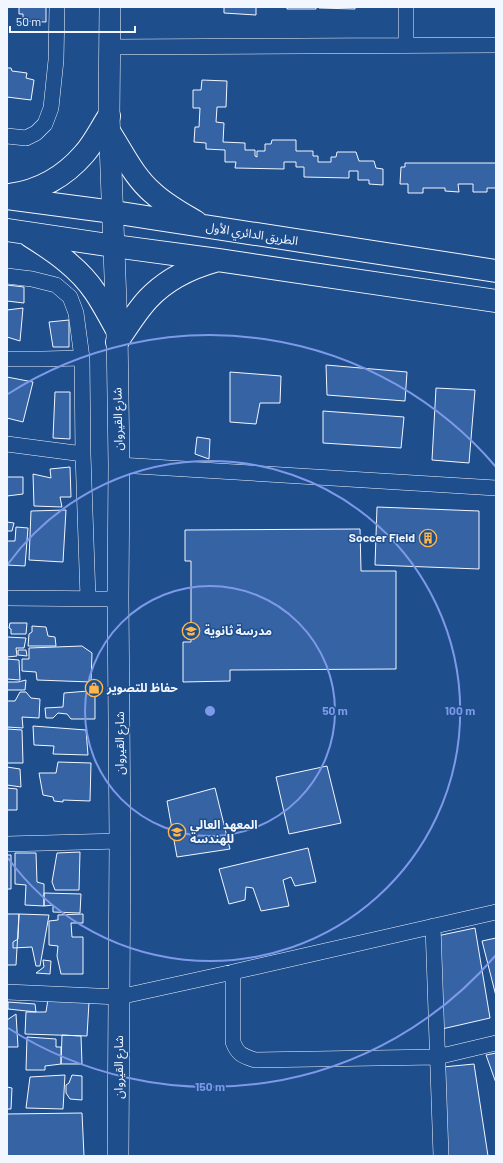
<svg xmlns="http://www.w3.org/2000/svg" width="503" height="1163" viewBox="0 0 503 1163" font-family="Barlow,'Noto Sans Arabic',sans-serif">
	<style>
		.building { fill: #3563a3; stroke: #f2f6ff }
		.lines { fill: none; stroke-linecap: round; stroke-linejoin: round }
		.minor-casing { stroke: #f2f6ff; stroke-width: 16 }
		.secondary-casing { stroke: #f2f6ff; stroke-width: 22 }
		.primary-casing { stroke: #f2f6ff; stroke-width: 24 }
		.minor { stroke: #1f4e8c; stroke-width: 15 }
		.secondary { stroke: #1f4e8c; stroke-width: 21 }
		.primary { stroke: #1f4e8c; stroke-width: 22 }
		.ring { fill: none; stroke: #7d9aea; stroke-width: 2 }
		.labels { text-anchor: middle; stroke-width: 3; stroke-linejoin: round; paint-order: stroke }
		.street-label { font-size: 12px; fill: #f2f6ff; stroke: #1f4e8c }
		.poi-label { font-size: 12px; font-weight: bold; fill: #f2f6ff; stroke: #1f4e8c; text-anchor: start }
		.centre { fill: #7d9aea; stroke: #1f4e8c; stroke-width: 2 }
		.ring-label { font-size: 12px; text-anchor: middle; font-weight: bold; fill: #7d9aea; stroke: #1f4e8c; stroke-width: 3; stroke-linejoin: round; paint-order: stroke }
	</style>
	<rect width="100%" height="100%" fill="#1f4e8c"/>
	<path class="building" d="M19 7H46V22L23 21V14H19Z
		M224 7H256V15L224 13Z
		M287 7H316V9H287Z
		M319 7H355V9L319 8Z
		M7 68H11L12 71 27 73 26 78 34 80 31 100 7 97Z
		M202 80 227 81 226 107H217L216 122 224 123 223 142 245 143V150H255V156L257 157V151H265V144H271L272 140H296V151H313V156H318V162H331V157H336L337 152H356L359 161H374L376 168 383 169V185L369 184V180H358V171H349V178L304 177V167H296V162H284V169L235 168 236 162H225V150L206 149V143L194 142 195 127H199L200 108H193V90H201Z
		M405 163H496V188H487V192H473V184H458L459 192 445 191V188H423V193H408V184H400L401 167H405Z
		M7 285 24 287V303L7 301Z
		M23 308 20 341 7 337V310Z
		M69 320V347H53L49 322Z
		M326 365 407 372 405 401 327 395Z
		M230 372 281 376 280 403H260L256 424 230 422Z
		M7 377 33 382 23 422 7 418Z
		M436 388 475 390 469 463 432 460Z
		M55 392H70V439L53 438Z
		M323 411 404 417 401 448 323 443Z
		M197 437 210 439 209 459 195 454Z
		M70 467 71 497H60L62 507 34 506 33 474 51 478 50 469Z
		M7 477H23V494L7 496Z
		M377 507 479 511V569L375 565Z
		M66 510 63 562 29 560 31 511Z
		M7 522 14 523 12 531H7Z
		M16 527 28 528 25 566 7 565V541H15Z
		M360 529 361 571H396V669L230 670V681L183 682V642H191V561H185V530Z
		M10 623H27L26 634H11V629L9 628Z
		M32 626 46 627 48 636 55 637 56 646H28L29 634 32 632Z
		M7 637 26 638 24 648H16L17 656 7 657Z
		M82 646 92 653 91 682 37 680 36 672 22 671V659H29V648Z
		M18 650H26L27 656 18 655Z
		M7 659 19 660 20 680 7 679Z
		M26 680 25 690H7V682H18Z
		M88 691 95 695V719H71L67 714 58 713 53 718H46L45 708 63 707 64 693Z
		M20 692H26L31 698 40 699 39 718 22 717 23 728 7 727V701H15Z
		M33 726 86 730 88 755 53 754 54 746 34 745Z
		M7 729 22 730 23 763H7Z
		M58 762 91 763 90 801 63 800V802L54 801 53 797 43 795 39 773H56Z
		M327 766 341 823 289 834 276 777Z
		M7 767 20 769 21 787 7 785Z
		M7 788 17 789V810H7Z
		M215 788 230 849 177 857 167 801Z
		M308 848 316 882 295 886 291 877 283 880 289 906 261 911 253 888 246 887 245 900 229 904 219 869Z
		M80 852 79 890H55L52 882 57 853Z
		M15 853H36L37 882 44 884V906L25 905 26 885 15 884Z
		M7 855H11V889H7Z
		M44 893 81 894 80 913 53 912V905L44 906Z
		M7 914H19L16 965H7Z
		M19 914 49 915 40 966H36L32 947 13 948V942L18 939Z
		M83 914V923H71L72 937H83V974H61L57 956 58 946 49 945V921L58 920V915Z
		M475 928 490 1018 442 1029 437 936Z
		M496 938V996L482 941Z
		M43 960 51 961 50 974 36 973 44 967Z
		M48 999 89 1002 87 1036 25 1034 26 1012H46Z
		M8 1002 35 1004 36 1012 8 1009Z
		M16 1014 18 1047H7V1020Z
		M62 1035 81 1036 82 1064H61Z
		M27 1037 56 1039V1047H61V1064L45 1066V1070H26Z
		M496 1053V1083L486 1055Z
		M474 1064 488 1156H445L443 1067Z
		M65 1075 63 1109 26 1108 30 1077Z
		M72 1075 82 1076V1100L70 1099 66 1093V1085L69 1083Z
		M7 1087 12 1088 11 1109H7Z
		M82 1113 84 1156H7V1114Z"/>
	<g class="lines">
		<defs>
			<path id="minor" d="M406 45V7
				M110 47 496 45
				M7 136 26 138 36 133 45 124 51 108 56 60 57 7
				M7 276 32 279 56 285 70 297 76 313 82 358 83 454 88 598
				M7 359H43L82 358
				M7 444 83 454
				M119 465 496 488
				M7 598 118 599
				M7 844 120 841
				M433 926 441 1156
				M233 972V1042C238 1055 243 1056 255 1060L437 1057 496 1043
				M7 992 119 997 233 972 496 912"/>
			<path id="secondary" d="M110 7 109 116 117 330 119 465 118 599 120 841 118 1156"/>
			<path id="primary" d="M110 133C123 153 134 177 153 193 166 205 181 213 196 222
				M10 195C39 191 65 176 84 154 94 143 101 128 109 116
				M7 198 113 212 496 271
				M7 230 114 246 218 260 496 301
				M30 236C54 251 79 268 95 292 103 304 110 317 117 330
				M117 342C127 327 136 312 148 299 166 280 190 268 215 261"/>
		</defs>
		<use href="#minor" class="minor-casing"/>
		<use href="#secondary" class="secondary-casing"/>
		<use href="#primary" class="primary-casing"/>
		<use href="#minor" class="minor"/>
		<use href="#secondary" class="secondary"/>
		<use href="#primary" class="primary"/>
	</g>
	<g class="ring">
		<circle cx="210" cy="711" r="125"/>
		<path d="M8 564A250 250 0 1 1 8 858"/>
		<path d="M496 955A376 376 0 0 1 8 1028M8 394A376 376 0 0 1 496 467"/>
	</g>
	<defs>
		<symbol id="building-ring" viewBox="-11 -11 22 22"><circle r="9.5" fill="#1f4e8c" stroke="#ffb74d" stroke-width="1.5"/><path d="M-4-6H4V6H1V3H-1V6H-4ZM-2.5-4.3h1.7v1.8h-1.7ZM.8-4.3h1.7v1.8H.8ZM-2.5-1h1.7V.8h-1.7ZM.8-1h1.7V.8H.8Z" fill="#ffb74d"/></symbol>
		<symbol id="school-ring" viewBox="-11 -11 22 22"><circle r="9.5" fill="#1f4e8c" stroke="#ffb74d" stroke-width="1.5"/><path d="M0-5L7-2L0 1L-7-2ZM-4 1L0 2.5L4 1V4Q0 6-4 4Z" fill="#ffb74d"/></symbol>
		<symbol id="shop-ring" viewBox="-11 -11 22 22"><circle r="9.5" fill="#1f4e8c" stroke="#ffb74d" stroke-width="1.5"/><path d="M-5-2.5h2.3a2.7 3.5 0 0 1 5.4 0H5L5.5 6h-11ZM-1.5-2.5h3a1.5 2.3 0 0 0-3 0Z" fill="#ffb74d"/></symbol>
	</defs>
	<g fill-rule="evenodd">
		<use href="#building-ring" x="418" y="528" width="20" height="20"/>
		<use href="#school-ring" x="181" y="621" width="20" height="20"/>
		<use href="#shop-ring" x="84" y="678" width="20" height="20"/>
		<use href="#school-ring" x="167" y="822" width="20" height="20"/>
	</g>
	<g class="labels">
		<g class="street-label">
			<text transform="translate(252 234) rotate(9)" y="4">الطريق الدائري الأول</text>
			<text transform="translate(118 419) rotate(-91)" y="4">شارع القيروان</text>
			<text transform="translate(120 743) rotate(-90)" y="4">شارع القيروان</text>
			<text transform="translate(119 1067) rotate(-90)" y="4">شارع القيروان</text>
		</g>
		<g class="poi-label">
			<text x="415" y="542" text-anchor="end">Soccer Field</text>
			<text x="204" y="635">مدرسة ثانوية</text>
			<text x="107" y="692">حفاظ للتصوير</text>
			<text x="190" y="829">المعهد العالي<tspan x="190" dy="14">للهندسة</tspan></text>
		</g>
	</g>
	<circle cx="210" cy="711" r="6" class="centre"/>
	<g class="ring-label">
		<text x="335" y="715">50 m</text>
		<text x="460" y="715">100 m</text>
		<text x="210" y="1091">150 m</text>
	</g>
	<rect width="503" height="1163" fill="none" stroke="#f2f6ff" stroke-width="16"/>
	<path d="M10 26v6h125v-6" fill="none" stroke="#f2f6ff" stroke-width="2"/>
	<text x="16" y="26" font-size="12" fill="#f2f6ff" stroke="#1f4e8c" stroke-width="3" paint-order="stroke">50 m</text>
</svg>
